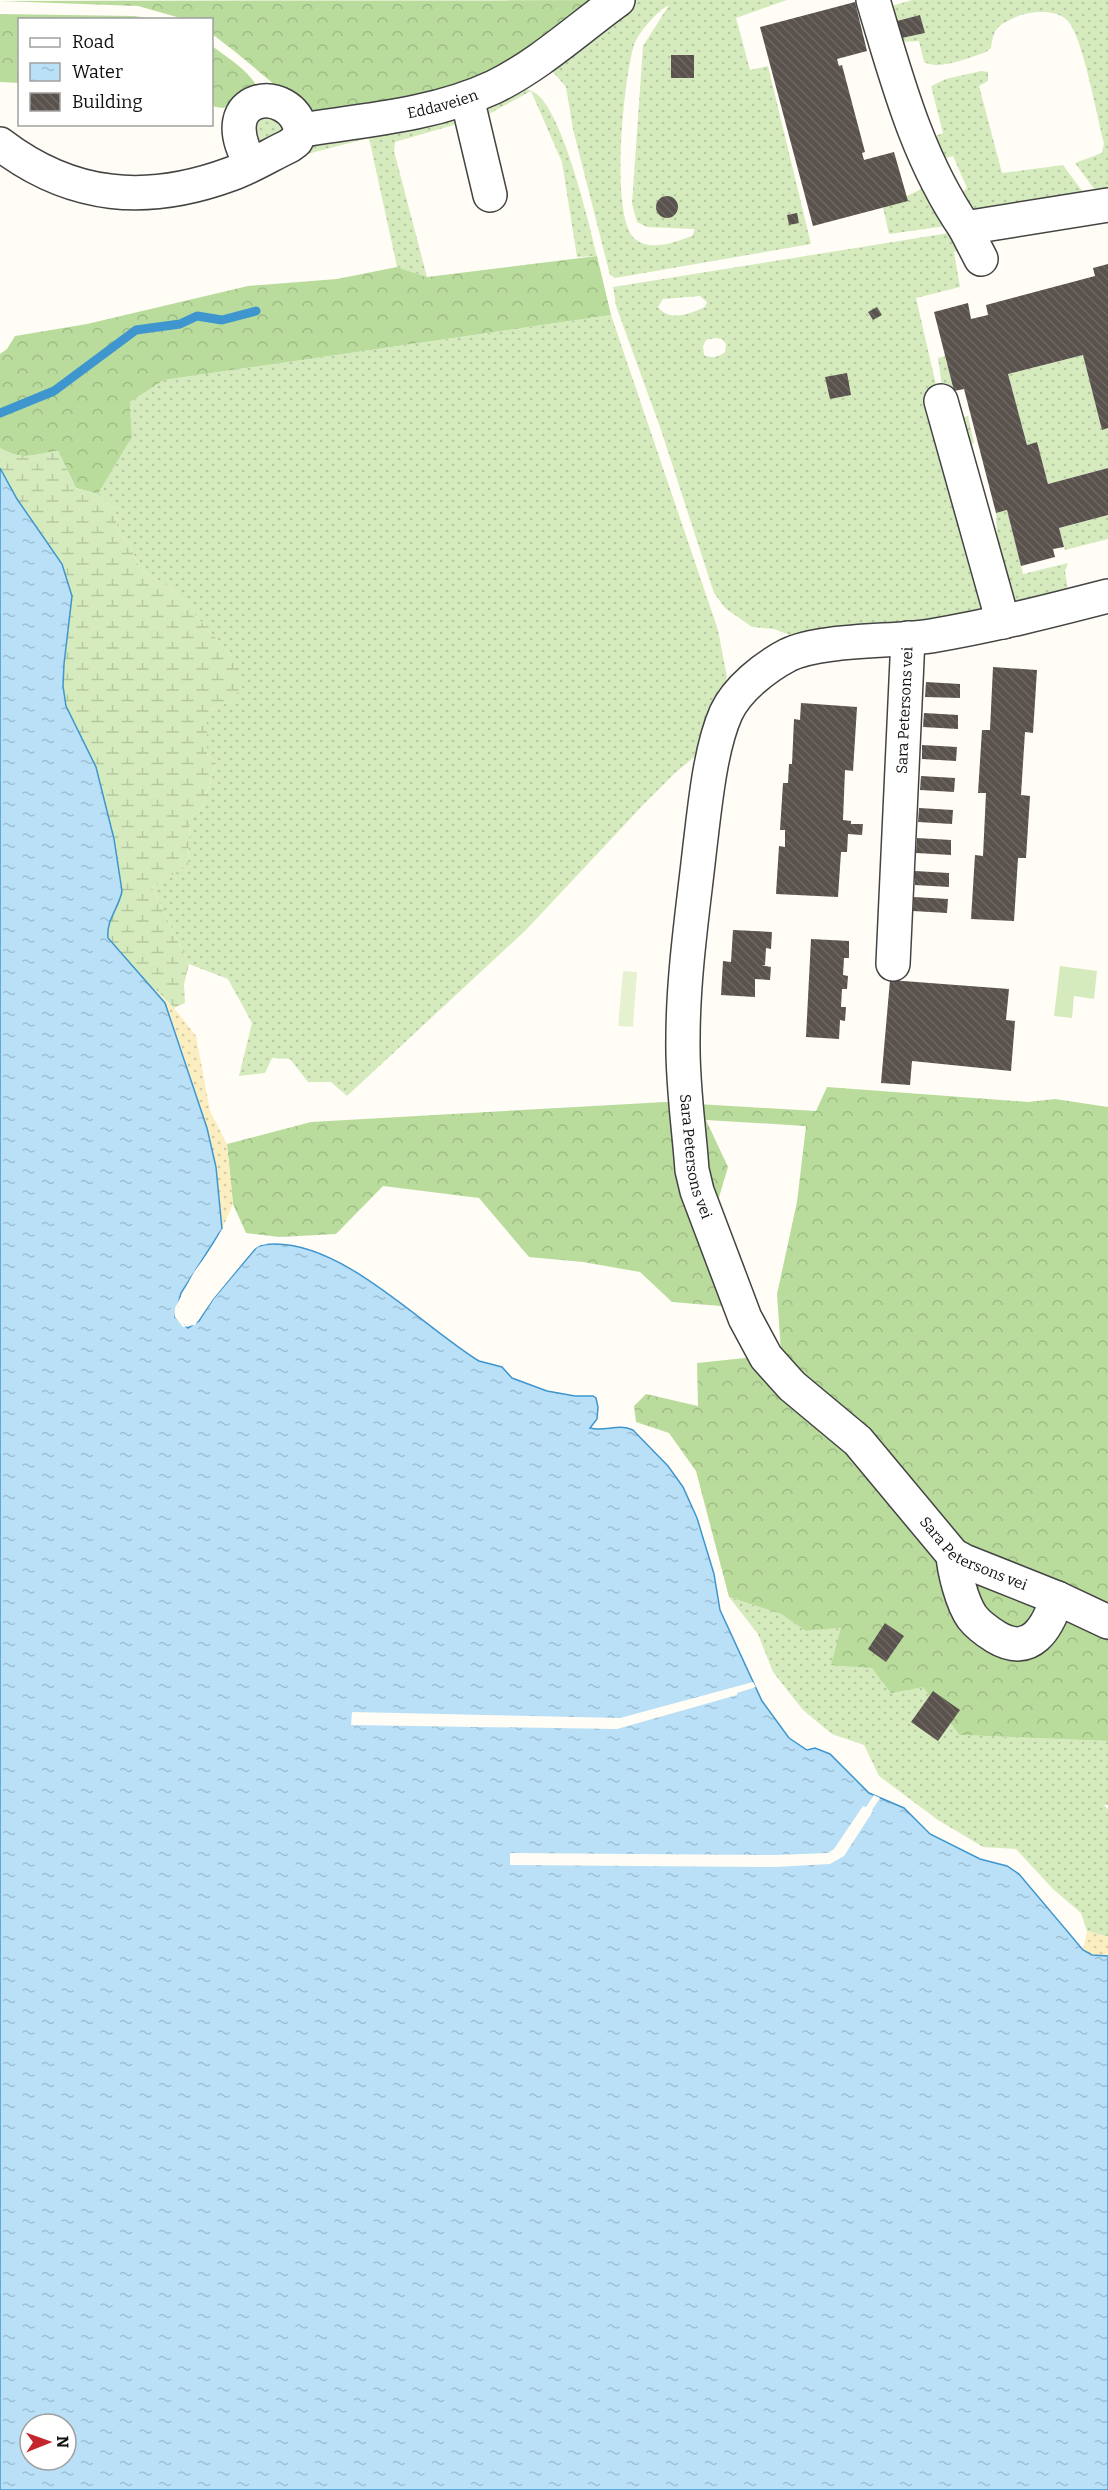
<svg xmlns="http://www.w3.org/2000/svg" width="1108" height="2490" viewBox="0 0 1108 2490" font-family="Bitter,serif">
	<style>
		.grass { fill: url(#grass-dots); fill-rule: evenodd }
		.forest { fill: url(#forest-crowns) }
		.wetland { fill: url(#wetland-marsh) }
		.sand { fill: url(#sand-dots) }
		.park { fill: #d5ebbd }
		.pitch { fill: #e6f2cf }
		.water { fill: url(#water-ripples); stroke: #3f96cf; stroke-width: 1.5; fill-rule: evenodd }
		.pier { fill: #fffdf5 }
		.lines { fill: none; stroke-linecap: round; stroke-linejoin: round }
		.stream { stroke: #3f96cf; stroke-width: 9 }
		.building { fill: url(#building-back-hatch) }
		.minor-casing { stroke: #444; stroke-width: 36 }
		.minor { stroke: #fff; stroke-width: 33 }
		.labels { text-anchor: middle; stroke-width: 6; stroke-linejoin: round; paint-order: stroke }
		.street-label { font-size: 15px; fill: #111; stroke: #fff }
	</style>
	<defs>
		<pattern id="grass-dots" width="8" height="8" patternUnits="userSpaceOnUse" patternTransform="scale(1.5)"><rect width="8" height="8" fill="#d5ebbd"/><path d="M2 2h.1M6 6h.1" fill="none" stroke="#b6c8a1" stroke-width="1.8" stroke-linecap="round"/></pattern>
		<pattern id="forest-crowns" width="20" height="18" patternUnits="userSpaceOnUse" patternTransform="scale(1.5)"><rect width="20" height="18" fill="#b9dc9c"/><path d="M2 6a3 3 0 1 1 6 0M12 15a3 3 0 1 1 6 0" fill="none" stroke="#9ebc85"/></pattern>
		<pattern id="wetland-marsh" width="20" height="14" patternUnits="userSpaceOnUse" patternTransform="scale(1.5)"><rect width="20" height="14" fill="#d5ebbd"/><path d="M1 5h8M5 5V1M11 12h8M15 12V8" fill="none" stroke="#b6c8a1"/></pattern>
		<pattern id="sand-dots" width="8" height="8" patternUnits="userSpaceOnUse" patternTransform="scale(1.5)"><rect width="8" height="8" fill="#fbeec1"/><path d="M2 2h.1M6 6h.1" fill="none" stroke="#d6cba5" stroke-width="1.8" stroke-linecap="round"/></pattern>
		<pattern id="water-ripples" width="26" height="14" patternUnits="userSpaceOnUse" patternTransform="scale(1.5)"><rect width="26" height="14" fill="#b9e0f7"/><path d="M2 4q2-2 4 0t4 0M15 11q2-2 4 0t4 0" fill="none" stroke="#9ebfd3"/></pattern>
		<pattern id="building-back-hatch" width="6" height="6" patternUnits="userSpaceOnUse" patternTransform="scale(1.5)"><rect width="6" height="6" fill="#5a524d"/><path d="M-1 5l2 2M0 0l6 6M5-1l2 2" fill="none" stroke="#6d6662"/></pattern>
	</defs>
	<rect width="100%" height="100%" fill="#fffdf5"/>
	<path class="grass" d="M631 0H787L736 18 750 70 768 66 811 244 615 278 610 275 573 129 566 87 546 64ZM669 5 643 46 632 204 637 222 647 227 695 229 692 236C675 242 651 252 635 239 609 217 624 77 634 45 638 33 658 10 669 5Z
		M912 0H1108V200L1101 198 1075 163 1102 153 1104 143C1097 117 1083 36 1067 20 1056 9 1031 11 1018 16 999 25 994 26 991 48L986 52C970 57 940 71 924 62L919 41 901 42 885 8ZM920 15 925 33 902 38 898 21Z
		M981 71 988 72V81L979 86 1002 173 1063 165 1091 203 972 221 956 197 967 188 953 156 935 161 926 140 943 133 931 86 946 79Z
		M522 88C526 89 531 90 535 93 562 109 589 223 597 256L577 257 562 162 531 91 487 115 492 98Z
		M269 111 287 131 261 147 249 122Z
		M451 117 457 124 395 142 394 151 427 277 397 267 369 138 307 154 304 148 317 141Z
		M931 188 953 225 889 234 883 208 921 189Z
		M949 233 959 250 954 252 960 287 916 298 986 602 977 617 797 638 774 629 752 627 725 608 714 593 660 427 616 306 613 287ZM700 296 707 302 705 307C690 314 669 322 658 307L663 299ZM715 338 722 339 726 344 725 352C718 357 713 359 704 355L703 346 706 340Z
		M611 315 718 630 727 677 706 747 674 774 643 805 526 930 347 1096 331 1082H308L290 1059 272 1058 265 1073 239 1076 252 1023 228 979 189 964 152 888 188 865 190 819 202 808 216 763 207 754V711L231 701 232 656 171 588 141 571 128 541 117 533 116 510 98 494 132 437 130 402 164 380Z
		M1083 355 1102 429 1108 428V468L1048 484 1037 442 1027 445 1008 374Z
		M945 356 959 410 958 418 968 416 974 443 962 446 943 393 938 358Z
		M1007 510 1023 574 1068 563 1065 571 1068 590 1020 604 1010 599 995 544 997 538 996 513Z
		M1108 515V539L1065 550 1059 528Z
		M729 1597 781 1614 806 1631 842 1628 891 1692 923 1686 961 1735 1108 1741V1805H1104L1108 1809V1937L1087 1931 1081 1913 1053 1889 1016 1849 983 1847 938 1820 879 1776 864 1745 832 1734 803 1710 773 1672 758 1634Z"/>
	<path class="forest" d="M605 0 479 87 312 115C278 89 246 59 212 34V20L184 19 138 6 0 1Z
		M0 14 134 16 155 19 20 20 19 83 0 82Z
		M212 46C229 59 249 70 259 90L235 98 224 108 215 107 212 103Z
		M597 256 611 315 164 380 130 402 132 437 98 494 76 488 58 451C33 454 24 462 0 448V354L7 349 15 336 87 324 248 286 337 279 397 267 427 277Z
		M827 1087 1028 1102 1055 1099 1108 1107V1741L960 1735 923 1687 891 1693 872 1668 831 1665 841 1628 806 1631 781 1614 729 1597 696 1471 669 1433 636 1422 634 1406 646 1394 698 1406 697 1363 745 1358 781 1351 777 1294 797 1202 806 1126 706 1120 728 1167 717 1204 745 1267 733 1307 672 1302 640 1272 583 1262 529 1257 479 1198 383 1186 336 1234 280 1237 246 1233 233 1204 227 1144 311 1122 665 1102 816 1111Z"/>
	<path class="wetland" d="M0 448C24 462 33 454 58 451L76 488 98 494 116 510 117 533 128 541 141 571 171 588 232 656 242 687 231 701 207 711V754L216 763 202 808 190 819 188 865 152 888 189 964 184 984 185 1003 174 1008 156 990 222 1229 0 1010Z"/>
	<path class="sand" d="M152 986 174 1008 196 1036 210 1111 227 1144 233 1204 222 1229C217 1150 192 1077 165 1003Z
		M1087 1931 1108 1937V1956L1092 1955 1083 1950Z"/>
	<path class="park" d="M1060 966 1097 971 1094 999 1074 996 1072 1018 1054 1016Z"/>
	<path class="pitch" d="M623 971 637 972 633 1027 618 1026Z"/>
	<path class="water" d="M0 468 17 499 62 564 72 596 64 664 63 686 66 706 96 767 114 839 122 891C119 908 106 920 108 938L165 1003 207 1128 216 1167 222 1229 181 1293 175 1317 188 1328 199 1321 213 1299 257 1247C263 1244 269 1244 275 1244 345 1244 421 1325 479 1361L502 1367 512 1378 547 1391 575 1396H593L596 1398 598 1407 597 1419 590 1428C605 1432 618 1423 633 1430L668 1466 683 1487 697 1518 714 1574 720 1610 762 1701 789 1738 807 1750 815 1748 830 1754 869 1793 904 1808 930 1834 980 1859 1007 1866 1019 1874 1083 1950 1092 1955 1108 1956V2490H0ZM30 2424H66V2460H30Z"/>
	<path class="pier" d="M222 1229 225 1230 223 1236 196 1273 178 1308V1316L185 1325H191L197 1319 211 1297 252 1246 260 1242 268 1244 261 1245 254 1249 213 1299 195 1325 183 1327 175 1317V1308L194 1272 211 1249Z
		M753 1682 756 1687 737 1693V1695L617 1729 351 1725 352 1712 620 1718Z
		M874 1795 880 1798 872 1810 873 1811 844 1856 830 1864 775 1867 510 1865V1853L775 1855 828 1853 834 1849 863 1806 866 1807Z"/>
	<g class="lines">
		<path class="stream" d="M0 413 54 391 136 330 180 324 197 316 222 320 256 311"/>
	</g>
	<path class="building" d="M855 2 867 51 837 59 839 66 842 65 865 152 862 153 864 160 894 152 908 201 813 226 760 27Z
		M920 15 925 33 902 38 897 21Z
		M671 55H694V78H671Z
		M656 207a11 11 0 1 1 22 0a11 11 0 1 1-22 0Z
		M797 213 799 223 789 225 787 215Z
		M1108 264V428L1102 430 1083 355 1008 374 1027 445 1037 442 1048 484 1108 468V515L1059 528 1064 547 1053 549 1055 557 1021 566 1007 510 996 513 964 389 954 391 934 312 968 303 971 319 988 315 986 305 1095 276 1093 268Z
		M877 307 882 315 873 320 868 312Z
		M847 373 851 395 830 399 825 377Z
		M993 667 1037 670 1033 733 1025 732 1021 795 1030 796 1026 858H1018L1014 921 971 919 975 855 983 856 986 793H978L982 730H990Z
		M926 682 960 684V698L925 697Z
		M801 703 857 707 853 771 845 770 843 820 851 821V824H863L862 835 848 834 847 852H841L838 897 776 894 779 846 785 847V830H780L783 783H788L789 764H792L794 719 800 720Z
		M924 713 958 715V729L923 727Z
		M922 745 957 747 956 761 922 759Z
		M921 776 955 778 954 792 920 790Z
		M919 808 953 810 952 824 918 822Z
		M917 838 951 840V855L916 853Z
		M915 871 949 873V887L915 885Z
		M914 897 948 899 947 913 913 911Z
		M733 930 772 932 771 949 766 948 765 965H761L771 967 770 980 755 979V997L721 995 723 961 731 962Z
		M811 939 849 941V958H844L843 975 848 976 847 989H842L841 1007H846L845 1021 840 1020 839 1039 806 1037Z
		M890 980 1009 989 1006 1020 1015 1021 1011 1071 912 1061 910 1085 881 1083Z
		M885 1623 904 1636 886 1662 868 1649Z
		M933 1691 960 1710 938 1741 911 1722Z"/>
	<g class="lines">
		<defs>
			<g id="minor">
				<path d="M873 0C897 80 917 158 965 228L1108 205"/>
				<path d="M467 98 490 195"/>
				<path id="s1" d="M301 130C366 120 434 115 494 87 539 65 578 29 618 0"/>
				<path d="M0 144C72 199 147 205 231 174 251 167 270 155 289 146L296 141 301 130"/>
				<path d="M251 164C209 92 291 83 301 130"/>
				<path d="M965 228 981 259"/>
				<path d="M941 401 1003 622"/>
				<path id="s2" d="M1108 596C1050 611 991 626 931 636 892 642 821 639 788 655 765 667 737 689 726 713 710 749 705 806 700 846 693 910 683 975 683 1039 682 1083 689 1127 692 1170L697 1191 745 1318 766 1357 792 1386 858 1441 953 1555 964 1561 1057 1598 1108 1622"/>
				<path id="s3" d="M893 964 908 638"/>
				<path d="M953 1555C954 1571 962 1603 972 1617 978 1625 988 1632 996 1637 1031 1658 1048 1627 1057 1598"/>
			</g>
		</defs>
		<use href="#minor" class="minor-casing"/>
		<use href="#minor" class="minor"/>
	</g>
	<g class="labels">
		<g class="street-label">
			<text dy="5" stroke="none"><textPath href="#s1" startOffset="144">Eddaveien</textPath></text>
			<text dy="5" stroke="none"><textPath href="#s3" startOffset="254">Sara Petersons vei</textPath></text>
			<text dy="5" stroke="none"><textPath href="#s2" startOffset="861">Sara Petersons vei</textPath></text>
			<text dy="5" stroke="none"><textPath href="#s2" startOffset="1365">Sara Petersons vei</textPath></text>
		</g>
	</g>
	<rect x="18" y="18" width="195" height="108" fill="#ffffff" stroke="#a0a0a0" stroke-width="1.5"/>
	<rect x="30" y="38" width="30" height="9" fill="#ffffff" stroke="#a0a0a0" stroke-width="1.5"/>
	<text x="72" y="48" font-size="18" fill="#111111">Road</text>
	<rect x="30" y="63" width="30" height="18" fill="url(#water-ripples)" stroke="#a0a0a0" stroke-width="1.5"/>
	<text x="72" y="78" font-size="18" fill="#111111">Water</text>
	<rect x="30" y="93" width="30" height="18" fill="url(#building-back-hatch)" stroke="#a0a0a0" stroke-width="1.5"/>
	<text x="72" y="108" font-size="18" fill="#111111">Building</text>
	<g transform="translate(48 2442) rotate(89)"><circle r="28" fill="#ffffff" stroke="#a0a0a0" stroke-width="1.5"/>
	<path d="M0-4.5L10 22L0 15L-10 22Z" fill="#c4262e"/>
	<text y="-9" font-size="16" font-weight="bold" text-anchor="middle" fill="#111111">N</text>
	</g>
</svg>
